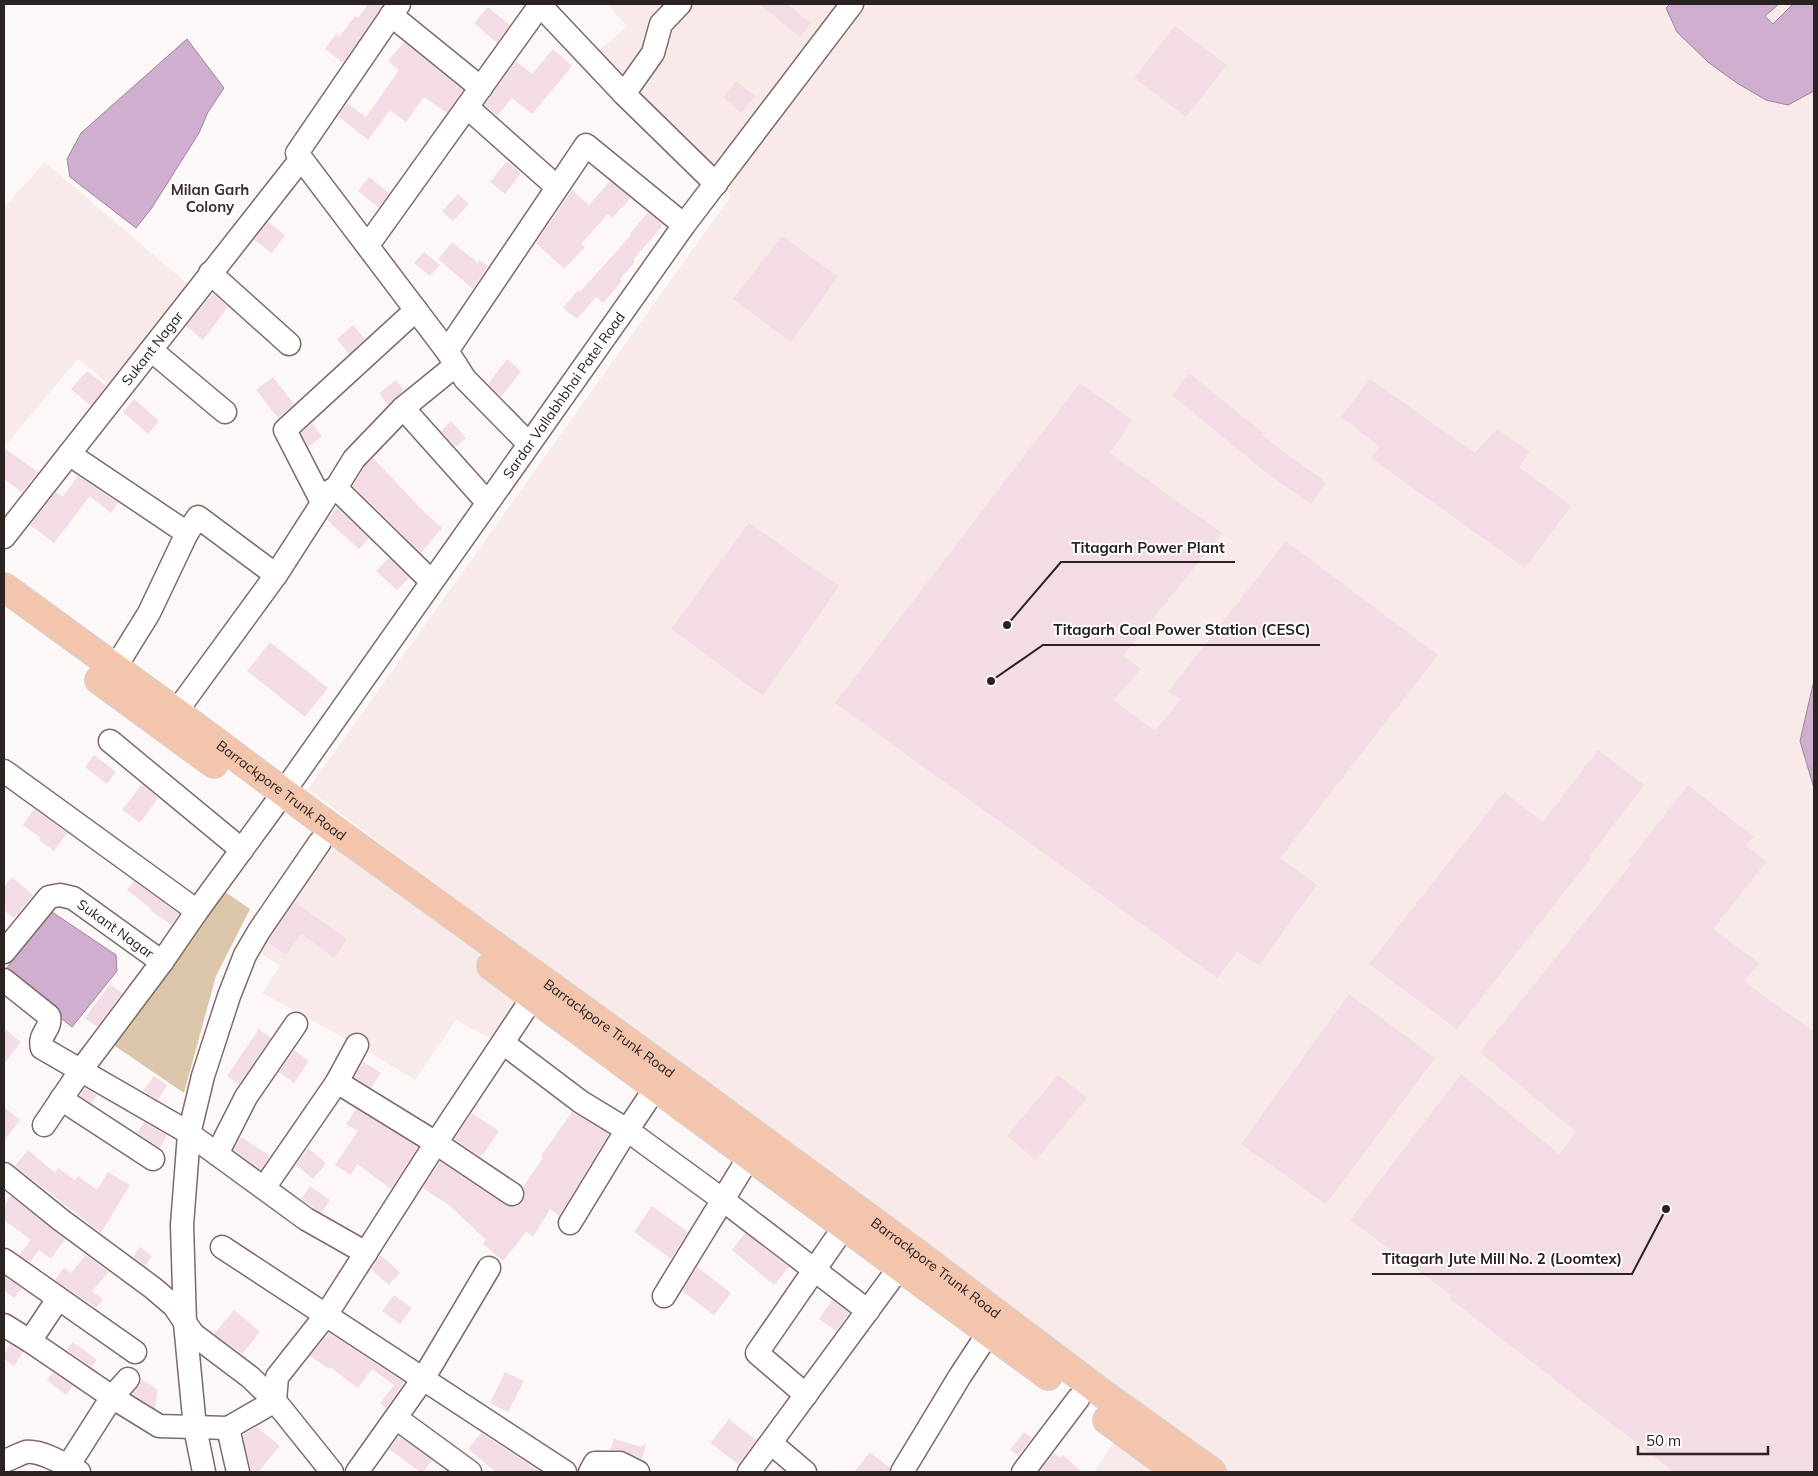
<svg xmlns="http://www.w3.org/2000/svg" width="1818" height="1476" viewBox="0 0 1818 1476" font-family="Mulish,sans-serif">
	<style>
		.built { fill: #f8eae9 }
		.green { fill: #dbc6aa }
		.water { fill: #cfaecf; stroke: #9e849b }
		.building { fill: #f3dce5 }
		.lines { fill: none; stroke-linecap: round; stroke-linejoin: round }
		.minor-casing { stroke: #7f6969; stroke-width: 25 }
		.major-casing { stroke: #d5d3d3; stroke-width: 30 }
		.minor { stroke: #fff; stroke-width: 22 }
		.major { stroke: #f4c5ad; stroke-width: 28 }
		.labels { text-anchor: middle; stroke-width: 4; stroke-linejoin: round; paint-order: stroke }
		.street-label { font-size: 14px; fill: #2b2222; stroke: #fff }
		.neighbourhood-label { font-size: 15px; font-weight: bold; fill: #3f2c2c; stroke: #fff }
		.leader { fill: none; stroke: #2b2222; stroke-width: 2 }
		.callout-dot { fill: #2b2222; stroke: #fff; stroke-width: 2 }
		.callout-label { font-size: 15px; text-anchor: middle; font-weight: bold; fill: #2b2222; stroke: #fff; stroke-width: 4; stroke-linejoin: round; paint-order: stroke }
	</style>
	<rect width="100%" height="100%" fill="#fdf8f8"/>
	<path class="built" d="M607 4H1814V1472H1219L308 789 731 196 712 173 594 54 627 27Z
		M45 162 191 287 114 389 78 359 4 447V207Z
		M319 837 533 988 497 1042 456 1020 415 1080 364 1049 262 993 280 966 246 944Z
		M1126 1424 1191 1472H1094Z"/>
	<path class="green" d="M221 889 250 909 216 976 184 1093 112 1044Z"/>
	<path class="water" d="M1670 4H1779L1765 16 1773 24 1793 4H1814V91L1788 105 1766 100 1737 83 1708 62 1677 32 1666 8Z
		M187 39 224 88 208 112 199 133 151 209 136 228 70 177 67 159 81 133Z
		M1814 680V788L1800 741Z
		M52 912 116 955 117 971 72 1027 4 972 35 928Z"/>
	<path class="building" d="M368 4H383L343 63 325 49 336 34 339 37 355 16 358 18Z
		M759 4H787L811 23 800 37Z
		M488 7 510 25 497 43 474 23Z
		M1175 26 1227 65 1186 117 1134 78Z
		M404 42 463 90 447 113 424 97 406 122 390 110 368 140 338 116 347 103 366 117 399 70 388 61Z
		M553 49 572 66 532 114 512 98 497 116 484 105 516 61 532 74Z
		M736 81 755 96 741 113 723 97Z
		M507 161 521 173 505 194 490 182Z
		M369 177 389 193 379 208 358 191Z
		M610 181 631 198 612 218 608 214 581 244 585 247 564 269 536 243 572 190 589 205Z
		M458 194 469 204 453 221 442 211Z
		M648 212 663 225 633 260 635 262 620 279 622 281 603 303 596 297 577 319 563 308 578 290 580 292 631 235 630 234Z
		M268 222 285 235 272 253 254 240Z
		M782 236 838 276 791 342 733 299Z
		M452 242 478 263 479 260 488 266 473 289 438 259Z
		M424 252 440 265 430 276 414 263Z
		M212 293 228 307 203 340 186 326Z
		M353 325 365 339 349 354 337 339Z
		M507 359 521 371 501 397 488 384Z
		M87 371 106 386 91 406 71 389Z
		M1189 373 1263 433 1261 435 1326 482 1311 504 1263 470 1172 395Z
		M273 377 294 404 278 418 256 390Z
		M1370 379 1475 453 1497 429 1530 452 1519 467 1571 506 1525 568 1371 458 1380 447 1341 417Z
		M396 380 404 390 388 405 379 393Z
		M1080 383 1132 420 1110 453 1222 533 1123 656 1141 669 1114 700 1155 731 1181 699 1168 692 1286 541 1438 655 1280 858 1317 885 1259 965 1237 952 1217 978 835 703Z
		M134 399 159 421 148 434 123 412Z
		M451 421 466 438 456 447 441 431Z
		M312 423 322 436 308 447 301 433Z
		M4 448 38 472 22 492 4 479Z
		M373 458 423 511 442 528 421 553 353 486 364 467Z
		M78 476 118 503 111 513 90 496 54 543 30 525 56 492 62 497Z
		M337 507 369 538 359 549 327 520Z
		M749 523 839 586 763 696 671 629Z
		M389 558 409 578 397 590 376 571Z
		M270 642 328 688 305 717 247 671Z
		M1598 750 1644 785 1589 857 1591 858 1457 1029 1369 964 1504 792 1543 822Z
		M94 755 116 772 107 784 85 767Z
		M142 784 158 798 140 823 122 810Z
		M1688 785 1754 837 1746 845 1766 862 1713 929 1759 963 1744 981 1814 1032V1472H1674L1449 1298 1451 1295 1350 1220 1461 1074 1559 1154 1576 1132 1480 1052 1631 864 1628 862Z
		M34 809 67 833 54 851 39 840 41 838 23 825Z
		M12 877 33 895 14 918 4 910V887Z
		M134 881 179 914 171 925 149 909 150 908 127 890Z
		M295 902 347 939 334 958 301 934 286 955 268 942Z
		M110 984 122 993 97 1027 85 1018Z
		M1349 994 1435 1058 1326 1204 1241 1144Z
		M4 1028 21 1042 4 1064Z
		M259 1029 271 1038 239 1084 227 1076Z
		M294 1050 309 1061 294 1083 279 1072Z
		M363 1062 381 1073 371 1088 354 1077Z
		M1058 1075 1087 1098 1036 1160 1007 1136Z
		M154 1076 167 1085 158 1100 143 1091Z
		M85 1088 97 1095 91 1103 80 1096Z
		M4 1107 20 1120 4 1141Z
		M356 1109 418 1147 391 1189 357 1164 351 1175 335 1165 358 1131 346 1124Z
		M572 1112 609 1134 559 1216 550 1209 533 1237 526 1232 503 1261 483 1244 486 1240 450 1206 423 1188 440 1161 505 1205 512 1207 518 1206 523 1201 525 1195 523 1187 543 1158 541 1156Z
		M472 1113 499 1131 481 1157 454 1139Z
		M144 1122 167 1135 160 1148 137 1133Z
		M241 1137 270 1156 261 1170 234 1150Z
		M308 1148 326 1163 313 1179 296 1165Z
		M28 1150 55 1173 58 1168 75 1180 78 1176 97 1190 108 1172 130 1185 101 1233 15 1166Z
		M310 1186 330 1200 321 1213 301 1199Z
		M11 1196 65 1239 51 1259 39 1250 30 1262 19 1255 31 1240 4 1220V1206Z
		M652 1206 688 1232 671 1259 634 1232Z
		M745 1233 789 1267 774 1285 732 1250Z
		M140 1247 152 1256 145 1266 133 1257Z
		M86 1255 109 1272 92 1291 103 1299 96 1308 55 1280 64 1268 71 1273Z
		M380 1255 400 1272 389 1285 371 1269Z
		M697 1267 731 1293 714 1315 682 1291Z
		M4 1276 22 1288 14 1298 4 1290Z
		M394 1295 412 1308 400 1324 382 1311Z
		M832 1300 849 1313 836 1331 819 1319Z
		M234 1310 260 1332 242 1354 214 1334Z
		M329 1333 404 1382 386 1408 380 1403 394 1385 372 1369 358 1388 330 1367 329 1369 310 1356Z
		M73 1342 97 1360 91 1367 67 1350Z
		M10 1344 23 1352 14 1366 4 1359V1354Z
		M505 1372 524 1381 508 1412 490 1403Z
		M53 1373 73 1386 66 1395 47 1380Z
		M141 1379 158 1390 155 1408 132 1394 138 1387Z
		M729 1419 756 1440 738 1464 710 1443Z
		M257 1427 280 1446 258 1472H251L243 1435Z
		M1024 1432 1032 1438 1018 1456 1010 1450Z
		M481 1433 541 1472H496L468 1449Z
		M399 1436 432 1460 423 1472H420L389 1449Z
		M614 1439 641 1447 646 1444 642 1459 625 1451 610 1450Z
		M870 1452 890 1468 889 1472H854Z
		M1054 1453 1060 1458 1063 1455 1082 1472H1045L1041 1469Z"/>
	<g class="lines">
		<defs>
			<g id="minor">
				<path d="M399 4 297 153 447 351 465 379 529 444"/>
				<path d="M539 4 624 94 716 184"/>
				<path d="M391 15 481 88"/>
				<path d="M624 94 653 53 661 24 680 4"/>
				<path d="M467 107 557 187"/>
				<path d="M368 245 540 5"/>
				<path d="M210 273 289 344"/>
				<path d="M151 350 225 412"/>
				<path d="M447 351 586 145 684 225"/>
				<path d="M403 408 487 502"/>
				<path d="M69 454 187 533"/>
				<path d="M336 488 354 459 403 408 456 365"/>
				<path d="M322 502 285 430 416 310"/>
				<path id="s1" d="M4 537 301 159"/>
				<path d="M115 668 149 613 187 533 198 517 276 575"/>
				<path d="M176 712 276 575 330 491 336 488 431 581"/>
				<path d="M110 741 242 850"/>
				<path d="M4 771 197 911"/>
				<path id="s2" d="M4 952 49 897 60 895 73 898 162 962"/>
				<path d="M4 980 49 1016C52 1030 38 1033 42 1048L184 1130 306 1219 366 1253"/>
				<path d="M503 1043 581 1102 627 1130 723 1200 868 1311"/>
				<path d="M337 1082 436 1143 512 1194"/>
				<path d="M61 1099 153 1159"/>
				<path id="s3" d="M44 1125 81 1070 162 962 197 911 273 807 684 225 852 4"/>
				<path d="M217 1154 246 1097 296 1024"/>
				<path d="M4 1174 61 1220 153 1288 174 1306 193 1334 250 1377 275 1401 228 1428 159 1426 112 1397 30 1341 4 1325"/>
				<path d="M264 1188 337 1082 357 1045"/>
				<path d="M570 1223 620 1141 656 1087"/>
				<path d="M222 1247 565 1472"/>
				<path d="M4 1260 135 1352"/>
				<path d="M664 1296 749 1157"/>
				<path d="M30 1341 58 1299"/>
				<path d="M806 1395 757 1353 844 1227"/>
				<path d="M396 1418 470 1472"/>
				<path d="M228 1428 238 1472"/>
				<path d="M771 1443 805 1472"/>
				<path d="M4 1461C11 1459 19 1454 26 1452 41 1450 66 1465 79 1472"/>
				<path d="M68 1466 112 1397 128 1379"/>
				<path d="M204 1472 195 1428 185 1323 182 1225 189 1134 203 1076 229 996 245 955 259 931 320 842"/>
				<path d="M332 1472 275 1401 277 1377 326 1315 436 1143 533 997"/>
				<path d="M357 1472 423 1379 489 1268"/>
				<path d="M590 1472 595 1463H620L638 1472"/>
				<path d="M749 1472 899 1268"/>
				<path d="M902 1472 960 1376 989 1332"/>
				<path d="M1023 1472 1078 1399"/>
			</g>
			<g id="major">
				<path id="s4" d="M4 587 176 712 318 818 667 1070 914 1251 1102 1393 1212 1472"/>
				<path d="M99 680 214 764"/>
				<path d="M491 966 1048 1376"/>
				<path d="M1107 1420 1178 1472"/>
			</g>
		</defs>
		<use href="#minor" class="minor-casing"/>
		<use href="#major" class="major-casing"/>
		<use href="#minor" class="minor"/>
		<use href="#major" class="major"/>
	</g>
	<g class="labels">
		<g class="street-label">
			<text dy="5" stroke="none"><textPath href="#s1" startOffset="240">Sukant Nagar</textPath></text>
			<text dy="5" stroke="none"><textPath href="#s3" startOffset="896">Sardar Vallabhbhai Patel Road</textPath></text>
			<text dy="5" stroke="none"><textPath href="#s4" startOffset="344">Barrackpore Trunk Road</textPath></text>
			<text dy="5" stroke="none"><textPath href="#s2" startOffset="148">Sukant Nagar</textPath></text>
			<text dy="5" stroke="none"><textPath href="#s4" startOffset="749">Barrackpore Trunk Road</textPath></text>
			<text dy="5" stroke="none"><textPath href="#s4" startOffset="1154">Barrackpore Trunk Road</textPath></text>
		</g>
		<g class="neighbourhood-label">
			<text x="210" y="195">Milan Garh<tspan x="210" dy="17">Colony</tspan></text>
		</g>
	</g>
	<path class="leader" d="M1007 625L1061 562H1235M991 681L1043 645H1320M1666 1209L1632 1274H1372"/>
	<g class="callout-dot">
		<circle cx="1007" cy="625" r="5"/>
		<circle cx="991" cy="681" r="5"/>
		<circle cx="1666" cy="1209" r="5"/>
	</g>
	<g class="callout-label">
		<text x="1148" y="553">Titagarh Power Plant</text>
		<text x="1182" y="635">Titagarh Coal Power Station (CESC)</text>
		<text x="1502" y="1264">Titagarh Jute Mill No. 2 (Loomtex)</text>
	</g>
	<rect width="1818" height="1476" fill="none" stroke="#2b2222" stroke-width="10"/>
	<path d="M1638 1446v8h130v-8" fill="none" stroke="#2b2222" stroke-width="2.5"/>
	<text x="1646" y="1446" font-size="15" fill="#2b2222" stroke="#ffffff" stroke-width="4" paint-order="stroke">50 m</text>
</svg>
